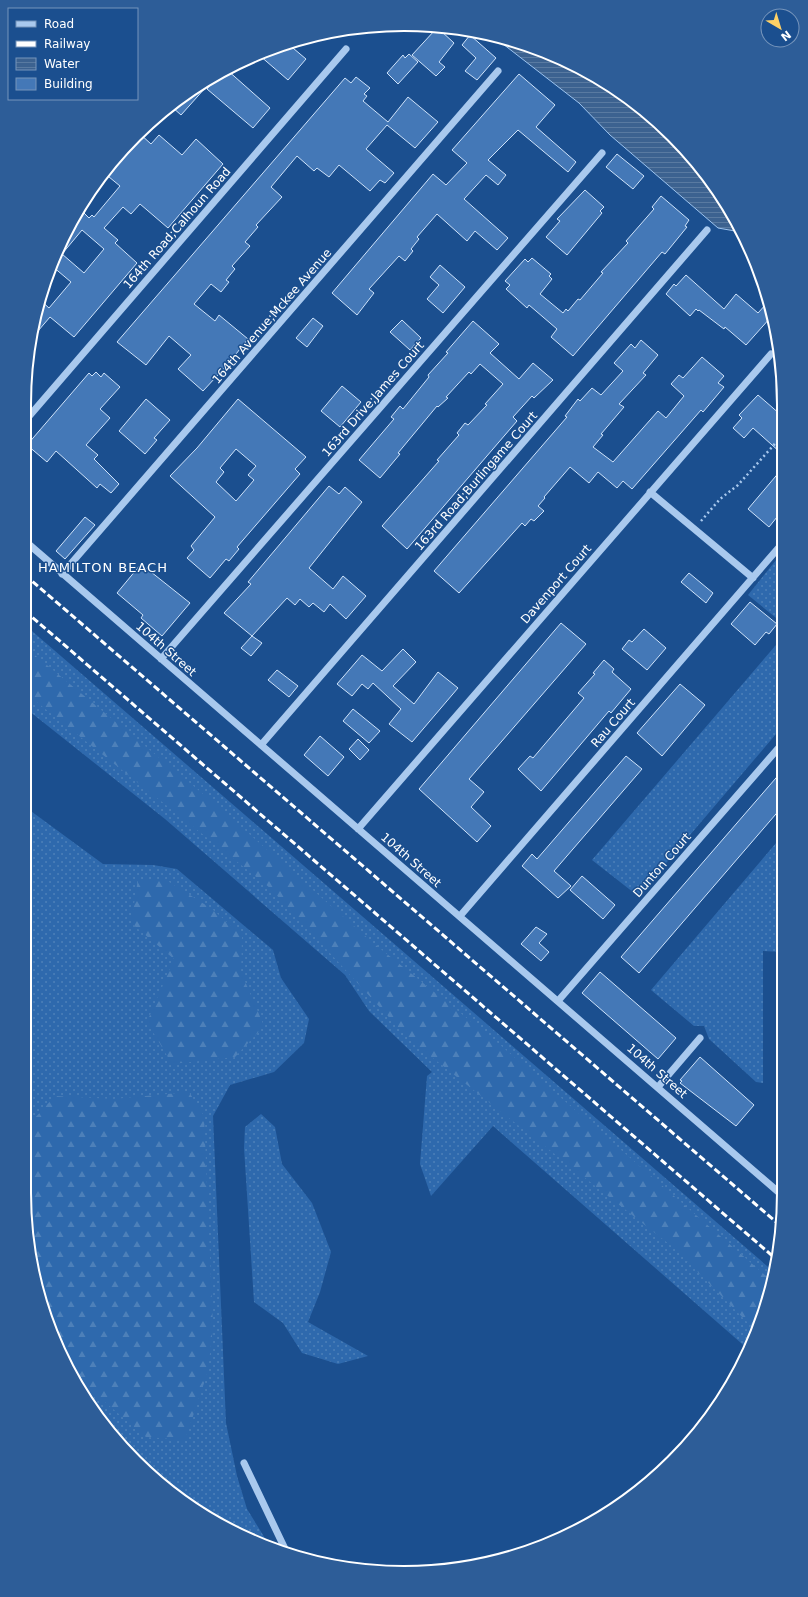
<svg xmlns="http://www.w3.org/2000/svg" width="808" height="1597" viewBox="0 0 808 1597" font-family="'DejaVu Sans',sans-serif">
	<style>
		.grass { fill: url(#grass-dots) }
		.forest { fill: url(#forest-firs) }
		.wetland { fill: url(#wetland-marsh) }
		.water { fill: url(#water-rules); stroke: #9cc4f0 }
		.building { fill: #4478b7; stroke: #cfe3fa; fill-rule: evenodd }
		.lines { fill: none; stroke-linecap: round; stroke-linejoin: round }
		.path { stroke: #a9c9ee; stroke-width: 2.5; stroke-dasharray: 2 3; stroke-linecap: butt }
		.minor { stroke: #a9c9ee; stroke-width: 7 }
		.rail { stroke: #fff; stroke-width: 3; stroke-dasharray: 7 3; stroke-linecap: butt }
		.labels { text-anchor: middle; stroke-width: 3; stroke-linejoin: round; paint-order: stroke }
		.street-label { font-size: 12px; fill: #fff; stroke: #1b4f8f }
		.neighbourhood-label { font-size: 13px; letter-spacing: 1px; fill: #fff; stroke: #1b4f8f }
		.rim { fill: none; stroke: #fff; stroke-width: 2 }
	</style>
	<defs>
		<pattern id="grass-dots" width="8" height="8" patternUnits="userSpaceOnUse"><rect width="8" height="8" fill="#2e69ad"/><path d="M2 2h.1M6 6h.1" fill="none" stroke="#4d80b9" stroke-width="1.8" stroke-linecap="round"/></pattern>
		<pattern id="forest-firs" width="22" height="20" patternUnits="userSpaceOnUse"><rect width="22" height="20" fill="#2e69ad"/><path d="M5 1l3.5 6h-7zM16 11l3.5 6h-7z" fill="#4d80b9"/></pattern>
		<pattern id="wetland-marsh" width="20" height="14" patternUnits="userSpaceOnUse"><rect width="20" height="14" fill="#2e69ad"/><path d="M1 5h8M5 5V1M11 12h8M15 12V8" fill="none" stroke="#4d80b9"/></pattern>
		<pattern id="water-rules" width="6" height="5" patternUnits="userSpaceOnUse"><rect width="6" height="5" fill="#3c6290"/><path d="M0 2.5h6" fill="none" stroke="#597aa1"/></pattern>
	</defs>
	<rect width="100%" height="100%" fill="#1b4f8f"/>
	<path class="grass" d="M781 554V622L748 595Z
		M25 625 774 1272 771 1291 749 1350 493 1126 431 1196 420 1164 427 1076 432 1072 369 1011 345 975 165 819 24 707Z
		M782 638V727L638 896 592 860Z
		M24 806 103 864 153 865 177 869 273 950 281 978 309 1019 304 1043 274 1072 230 1085 213 1116 226 1423 237 1476 247 1509 271 1548 258 1544 193 1509 103 1425 44 1315 24 1193Z
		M782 836V952L763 951V1083L756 1082 709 1039 704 1026H694L651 990Z
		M261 1114 275 1127 282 1164 312 1203 331 1252 320 1292 308 1322 368 1356 338 1364 302 1353 283 1323 254 1302 244 1148 245 1127Z"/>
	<path class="forest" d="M25 647 214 803 372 942 499 1044 773 1282 771 1291 756 1331 674 1248 410 1040 270 888 24 692Z
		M138 879 166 880 212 909 242 935 241 972 264 1026 235 1057 172 1064 147 1022 174 959 131 923Z
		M189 1092 204 1116 213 1327 208 1371 185 1440 146 1437 80 1381 44 1315 24 1193V1130L55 1096 113 1099Z"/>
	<path class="wetland" d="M755 259 765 297C755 288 750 272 755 259Z"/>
	<path class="water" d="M486 34 502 37 572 63 654 118 706 173 744 240 735 231 718 228 610 135 579 103 494 37Z"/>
	<path class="building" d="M435 30 438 33 440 30 454 43 439 62 445 67 436 76 412 55Z
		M470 35 496 58 477 80 465 71 476 58 462 45Z
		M287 43 306 59 288 80 259 55Z
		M409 54 418 62 398 84 387 73 403 55 405 58Z
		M226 69 270 108 253 128 207 89 222 71Z
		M519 74 555 105 536 127 576 162 568 172 518 130 488 160 506 175 498 185 486 175 464 199 508 238 497 250 475 231 467 241 437 214 417 237 419 239 411 249 413 251 405 261 399 256 369 289 374 293 357 315 332 293 433 174 446 185 467 163 452 150Z
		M356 77 370 88 364 94 367 96 363 101 388 122 408 97 438 122 415 148 387 125 366 149 394 173 385 183 380 180 370 191 339 165 329 177 317 168 314 171 297 156 271 187 282 197 256 225 258 227 245 242 250 246 232 266 235 269 226 280 229 282 221 292 211 284 194 304 215 321 219 315 248 339 228 364 203 391 178 369 191 355 169 336 146 365 117 342 345 78 351 83Z
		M202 83 206 87 181 115 172 107Z
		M139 133 151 144 159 135 182 155 196 139 223 164 168 228 140 204 131 214 123 207 104 228 118 240 115 243 137 263 74 337 50 317 32 338 39 299 49 308 71 282 52 266 63 236 80 209 89 218 92 215 94 217 120 186 103 172ZM82 230 104 249 84 273 62 254Z
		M617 154 644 176 633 189 606 167Z
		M585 190 604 207 600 211 602 213 567 255 546 237 560 221 557 219Z
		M661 196 689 220 685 226 687 227 665 254 662 252 573 356 551 337 557 329 529 305 527 308 506 289 510 285 505 281 525 259 528 262 532 258 551 274 549 276 552 279 540 294 563 313 566 309 568 311 578 299 580 300 603 273 601 272 628 243 626 241 654 209 652 207Z
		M440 265 465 287 443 313 427 299 439 285 430 277Z
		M686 275 724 309 736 294 758 313 767 303 771 317 746 345 725 327 724 329 699 310 698 311 696 309 690 316 666 294 674 284 676 286Z
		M313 318 323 326 307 347 296 338Z
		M402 320 421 338 410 350 390 332Z
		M473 321 499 344 490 353 519 379 533 363 553 380 534 398 532 396 513 417 517 421 407 549 382 526 439 461 437 460 459 435 457 433 465 423 468 425 487 405 485 404 503 384 480 364 471 374 469 372 446 397 448 398 438 407 437 406 398 453 400 454 380 478 359 460 394 419 391 417 400 406 403 409 429 377 428 375 448 353 446 352Z
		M641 340 658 355 643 373 646 375 619 404 624 407 601 434 603 435 593 447 613 462 658 411 666 418 684 396 671 384 679 375 683 378 702 357 724 376 718 383 724 387 703 412 701 410 632 489 623 481 617 488 598 472 589 483 570 467 544 497 545 498 538 506 544 511 534 521 531 519 525 526 522 523 459 593 434 571 567 417 565 416 578 399 580 401 592 388 601 395 623 371 614 363 631 344 635 348Z
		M96 372 101 377 104 373 120 387 100 409 110 418 86 445 98 455 94 459 119 484 111 493 100 484 97 488 56 451 47 462 27 445 89 373 92 376Z
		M342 386 361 402 340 427 321 411Z
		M758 395 781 415V453L753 428 744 438 733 428 742 418 739 415Z
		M146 399 170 420 154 438 157 440 145 454 119 431Z
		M238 399 306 457 295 469 300 474 237 547 239 549 229 561 226 559 210 578 187 558 194 550 191 546 215 517 170 476 197 448ZM236 449 256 466 248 475 254 480 236 501 216 482 224 472 220 468Z
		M781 470V512L769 527 748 509Z
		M329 486 339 494 345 487 362 502 309 568 333 589 343 576 366 596 346 619 330 604 324 612 313 603 309 607 300 599 295 605 287 598 252 636 262 643 251 656 241 648 252 636 224 613 251 584 248 582Z
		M85 517 95 525 65 559 56 551Z
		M141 564 190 603 162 636 141 618 143 615 117 593Z
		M689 573 713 593 706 603 681 582Z
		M750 602 777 624 769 634 766 632 755 645 731 624Z
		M561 623 586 644 469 779 484 792 471 807 491 826 477 842 419 789Z
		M644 629 666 648 647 670 622 649 629 640 632 642Z
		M403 649 416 662 393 686 414 704 438 672 458 688 412 742 389 724 401 709 373 683 368 689 362 684 352 696 337 684 362 655 382 671Z
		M604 660 614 669 612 672 631 689 611 713 609 711 541 791 518 769 530 756 533 758 584 698 578 693 595 674 593 673Z
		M277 670 298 686 289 697 268 680Z
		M680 684 705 705 662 756 637 733Z
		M353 709 380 731 369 743 343 721Z
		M320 736 344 757 328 776 304 755Z
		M358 739 369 750 360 760 349 749Z
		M626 756 642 769 554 871 571 886 558 898 522 866 532 854 537 859Z
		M782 771V807L639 973 621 957Z
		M582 876 615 905 603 919 570 890Z
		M536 927 547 934 539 943 549 952 541 961 521 944Z
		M600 972 676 1038 658 1059 582 993Z
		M700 1057 754 1105 736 1126 680 1083 682 1081 680 1080Z"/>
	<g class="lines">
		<path class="path" d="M701 521 720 499 738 485 781 437"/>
		<path class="minor" d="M25 421 346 49
			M650 492 753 578
			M25 541 783 1196
			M62 574 498 71
			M161 659 602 153
			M261 745 707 230
			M358 829 771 354
			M460 916 781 545
			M558 1001 782 744
			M658 1087 700 1038
			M244 1463 287 1553"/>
		<path class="rail" d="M25 575 782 1227
			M25 611 776 1259"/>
	</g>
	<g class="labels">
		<g class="street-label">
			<text transform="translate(177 228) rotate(-49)" y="4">164th Road;Calhoun Road</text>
			<text transform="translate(272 316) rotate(-49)" y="4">164th Avenue;Mckee Avenue</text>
			<text transform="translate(373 399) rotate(-49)" y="4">163rd Drive;James Court</text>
			<text transform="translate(476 481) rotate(-49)" y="4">163rd Road;Burlingame Court</text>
			<text transform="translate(556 584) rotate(-49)" y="4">Davenport Court</text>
			<text transform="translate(166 649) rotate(41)" y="4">104th Street</text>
			<text transform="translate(613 723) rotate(-49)" y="4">Rau Court</text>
			<text transform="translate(411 860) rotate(41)" y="4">104th Street</text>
			<text transform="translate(662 865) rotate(-49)" y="4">Dunton Court</text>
			<text transform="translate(657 1071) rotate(41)" y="4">104th Street</text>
		</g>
		<g class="neighbourhood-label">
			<text x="103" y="572">HAMILTON BEACH</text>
		</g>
	</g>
	<path d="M0 0H808V1597H0ZM404 31H404A373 373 0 0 1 777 404V1193A373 373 0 0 1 404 1566H404A373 373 0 0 1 31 1193V404A373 373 0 0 1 404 31Z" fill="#2d5d98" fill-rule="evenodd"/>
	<path class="rim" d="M404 31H404A373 373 0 0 1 777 404V1193A373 373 0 0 1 404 1566H404A373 373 0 0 1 31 1193V404A373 373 0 0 1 404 31Z"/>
	<rect x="8" y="8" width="130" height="92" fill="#1b4f8f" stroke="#7695bc"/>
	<rect x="16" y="21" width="20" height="6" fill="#a9c9ee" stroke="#7695bc"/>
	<text x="44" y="28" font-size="12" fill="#ffffff">Road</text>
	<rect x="16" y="41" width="20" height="6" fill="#ffffff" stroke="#7695bc"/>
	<text x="44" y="48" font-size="12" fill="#ffffff">Railway</text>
	<rect x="16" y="58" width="20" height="12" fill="url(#water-rules)" stroke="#7695bc"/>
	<text x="44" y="68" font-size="12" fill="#ffffff">Water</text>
	<rect x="16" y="78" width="20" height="12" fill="#4478b7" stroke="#7695bc"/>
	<text x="44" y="88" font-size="12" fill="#ffffff">Building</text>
	<g transform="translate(780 28) rotate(142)"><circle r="19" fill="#1b4f8f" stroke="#7695bc"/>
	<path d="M0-3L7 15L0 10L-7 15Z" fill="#ffd166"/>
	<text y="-6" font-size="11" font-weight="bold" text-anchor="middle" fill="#ffffff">N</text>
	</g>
</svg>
